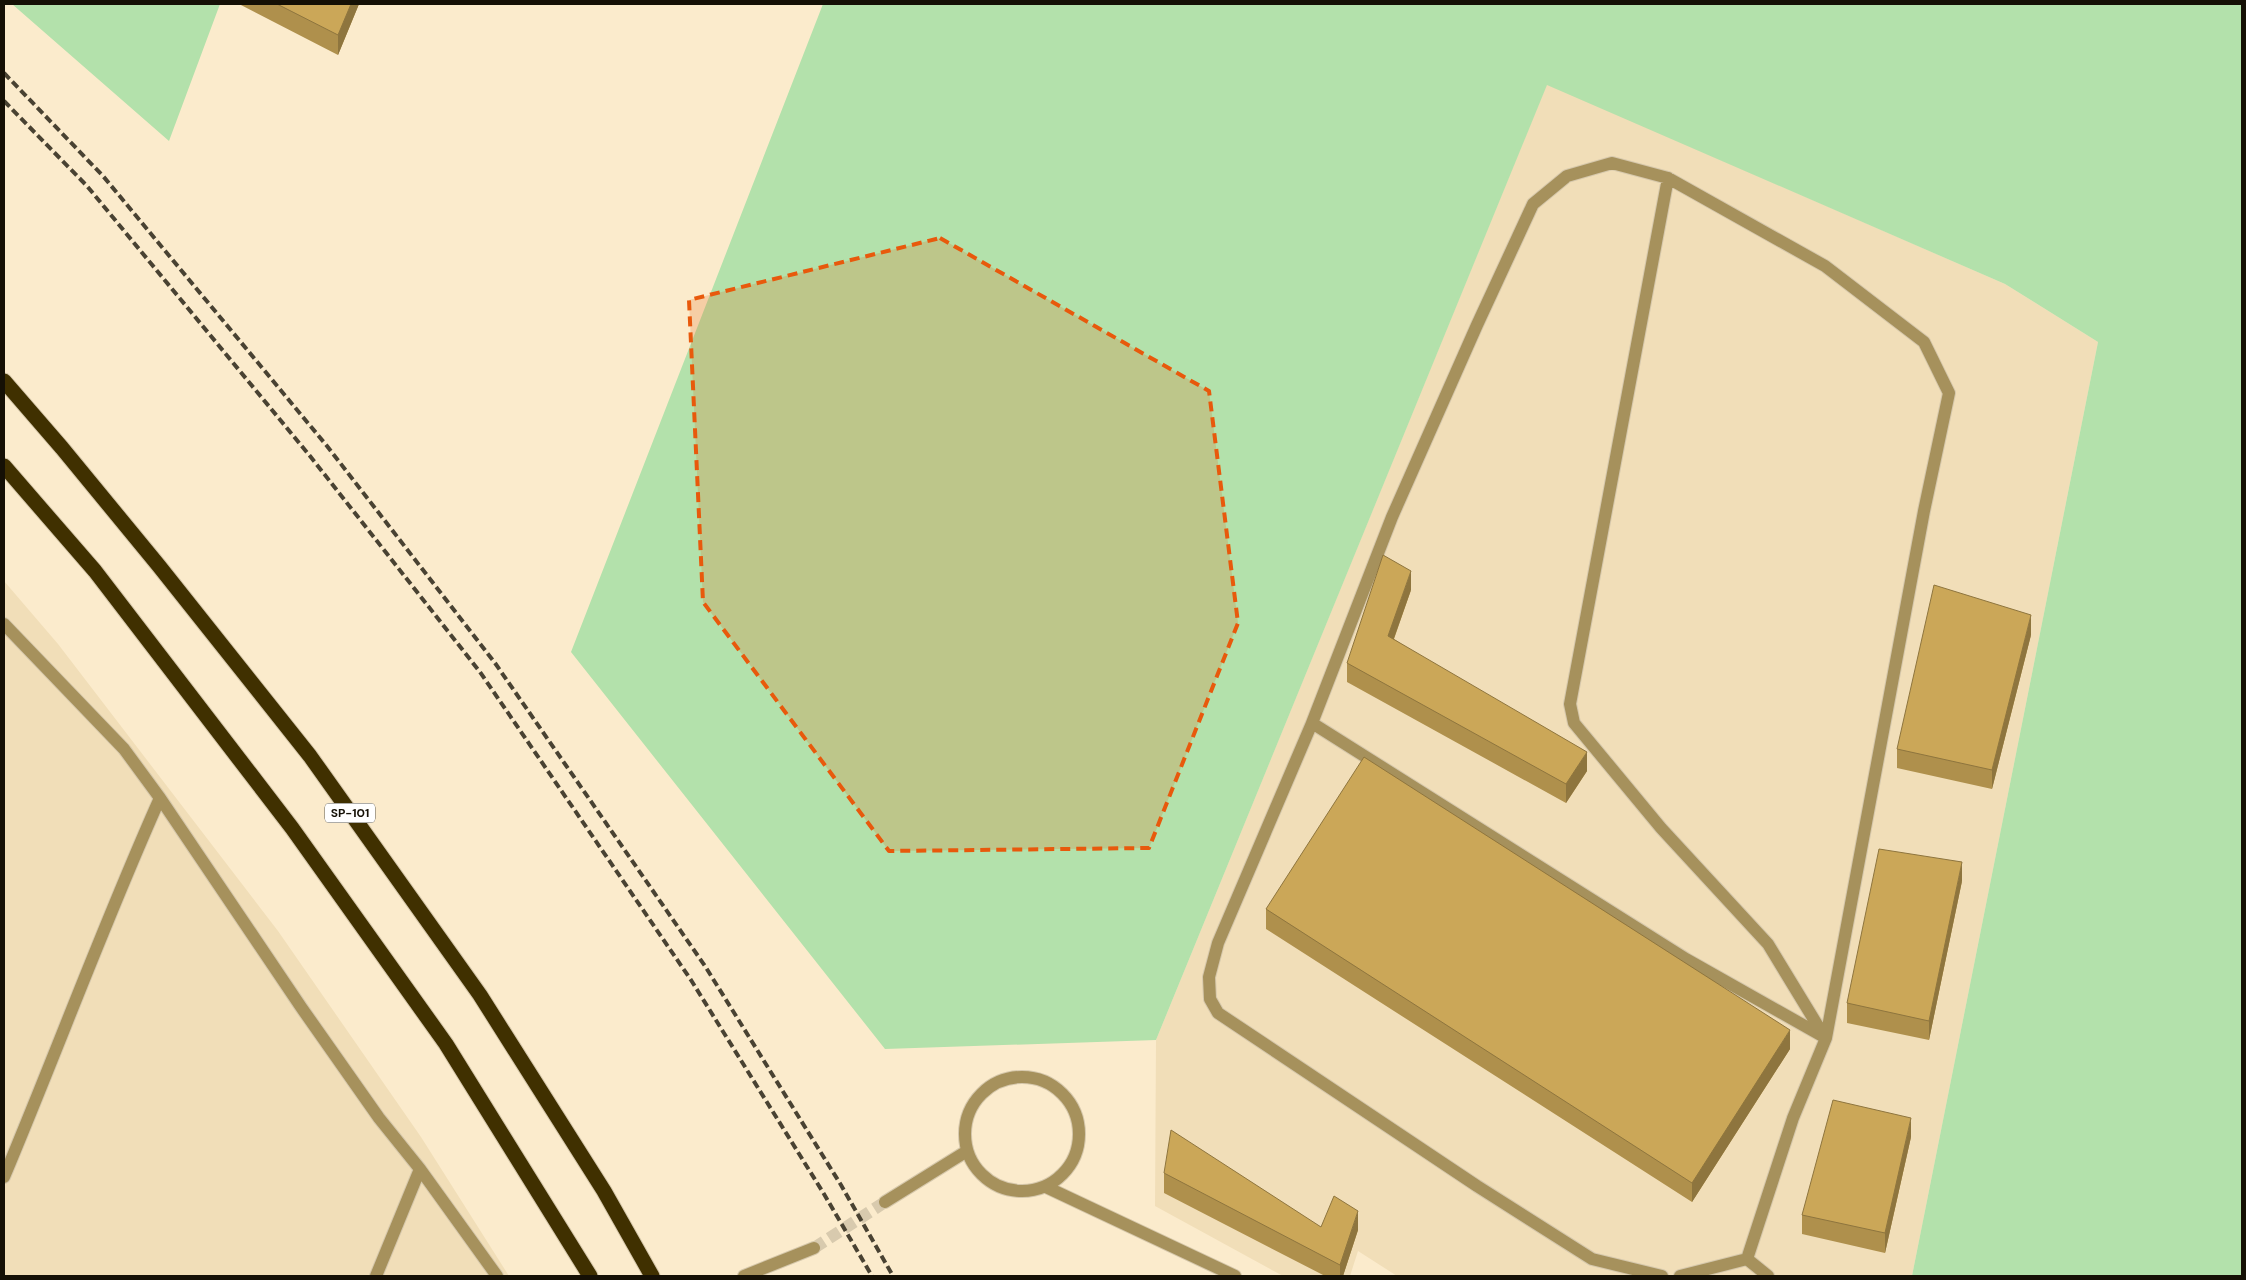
<svg xmlns="http://www.w3.org/2000/svg" width="2246" height="1280" viewBox="0 0 2246 1280" font-family="'DM Sans',sans-serif">
	<style>
		.built { fill: #f1deb8 }
		.green { fill: #b3e1ab }
		.lines { fill: none; stroke-linecap: round; stroke-linejoin: round }
		.street-tunnel { stroke: #d8caae; stroke-width: 12; stroke-dasharray: 12 6; stroke-linecap: butt }
		.lane-casing { stroke: #d6c8ac; stroke-width: 14 }
		.street-casing { stroke: #d6c8ac; stroke-width: 14 }
		.highway-casing { stroke: #d6c8ac; stroke-width: 17 }
		.lane { stroke: #a6915c; stroke-width: 12 }
		.street { stroke: #a6915c; stroke-width: 12 }
		.highway { stroke: #403000; stroke-width: 15 }
		.rail { stroke: #494232; stroke-width: 4; stroke-dasharray: 8 4; stroke-linecap: butt }
		.wall { fill: #af904c }
		.shaded-wall { fill: #8e753e }
		.building { fill: #cba758; stroke: #8e753e }
		.marked { fill: #e8590c; fill-opacity: 0.2; stroke: #e8590c; stroke-width: 4; stroke-dasharray: 10 6; stroke-linejoin: round }
		.labels { text-anchor: middle; stroke-width: 5; stroke-linejoin: round; paint-order: stroke }
		.shield { fill: #fff; stroke: #5b5850; stroke-width: 1 }
		.shield-label { font-size: 12px; font-weight: bold; fill: #151005 }
	</style>
	<rect width="100%" height="100%" fill="#fbebcc"/>
	<path class="built" d="M1547 84 2005 284 2098 342 1912 1276H1397L1358 1251 1350 1276H1283L1155 1206 1156 1040Z
		M4 581 58 644 278 931 421 1137 509 1276H4Z"/>
	<path class="green" d="M12 4H220L169 141Z
		M823 4H2242V1276H1912L2098 342 2005 284 1547 85 1156 1040 885 1049 571 652Z"/>
	<g class="lines">
		<path class="street-tunnel" d="M814 1248 885 1202"/>
		<defs>
			<path id="lane" d="M1668 178 1570 704 1574 723 1661 828 1768 944 1824 1036
				M4 624 124 749 160 798 301 1007 379 1118 420 1169 376 1276
				M1312 723 1392 517 1477 325 1533 204 1567 176 1612 163 1668 178 1825 266 1924 342 1949 393 1924 511 1826 1038
				M420 1169 497 1276
				M4 1177C57 1051 104 923 160 798
				M1662 1276 1592 1259 1477 1186 1218 1013 1210 999 1209 977 1218 943 1312 723 1686 959 1826 1038 1793 1118 1747 1259
				M1680 1276 1747 1259 1768 1276"/>
			<path id="street" d="M965 1134a57 57 0 1 1 114 0a57 57 0 1 1-114 0Z
				M1046 1187 1235 1276
				M885 1202 967 1151
				M744 1276 814 1248"/>
			<path id="highway" d="M4 381 62 448 159 566 310 756 480 995 604 1191 652 1276
				M4 466 95 571 292 828 446 1044 590 1276"/>
		</defs>
		<use href="#lane" class="lane-casing"/>
		<use href="#street" class="street-casing"/>
		<use href="#highway" class="highway-casing"/>
		<use href="#lane" class="lane"/>
		<use href="#street" class="street"/>
		<use href="#highway" class="highway"/>
		<path class="rail" d="M4 73 103 176 327 446 495 663 705 966 841 1185 893 1276
			M4 101 87 186 310 456 480 672 691 980 824 1194 872 1276"/>
	</g>
	<path class="wall" d="M239 4H359L338 55Z
		M1411 590 1394 639 1587 771 1566 803 1347 682V663Z
		M2031 635 1992 789 1897 768V749Z
		M1962 881 1929 1040 1847 1023V1003Z
		M1266 909 1790 1049 1692 1202 1266 929Z
		M1911 1137 1885 1253 1802 1234V1215Z
		M1164 1173 1321 1227 1358 1230 1343 1276H1325L1164 1193Z"/>
	<path class="shaded-wall" d="M351 4H359L338 55V35Z
		M1411 571V590L1388 655V636Z
		M2031 615V635L1992 789V770Z
		M1587 752V771L1566 803V784Z
		M1962 862V881L1929 1040V1021Z
		M1790 1030V1049L1692 1202V1183Z
		M1911 1118V1137L1885 1253V1233Z
		M1358 1211V1230L1343 1276H1340V1265Z"/>
	<path class="building" d="M277 4H351L338 35Z
		M1383 555 1411 571 1388 636 1587 752 1566 784 1347 663Z
		M1934 585 2031 615 1992 770 1897 749Z
		M1364 757 1790 1030 1692 1183 1266 909Z
		M1879 849 1962 862 1929 1021 1847 1003Z
		M1833 1100 1911 1118 1885 1233 1802 1215Z
		M1171 1130 1321 1227 1334 1196 1358 1211 1340 1265 1164 1173Z"/>
	<path class="marked" d="M940 238 1209 391 1238 623 1149 848 889 851 703 602 689 300Z"/>
	<g class="labels">
		<rect class="shield" x="325" y="803.5" width="50" height="19" rx="4"/>
		<g class="shield-label">
			<text x="350" y="817">SP-101</text>
		</g>
	</g>
	<rect width="2246" height="1280" fill="none" stroke="#151005" stroke-width="10"/>
</svg>
